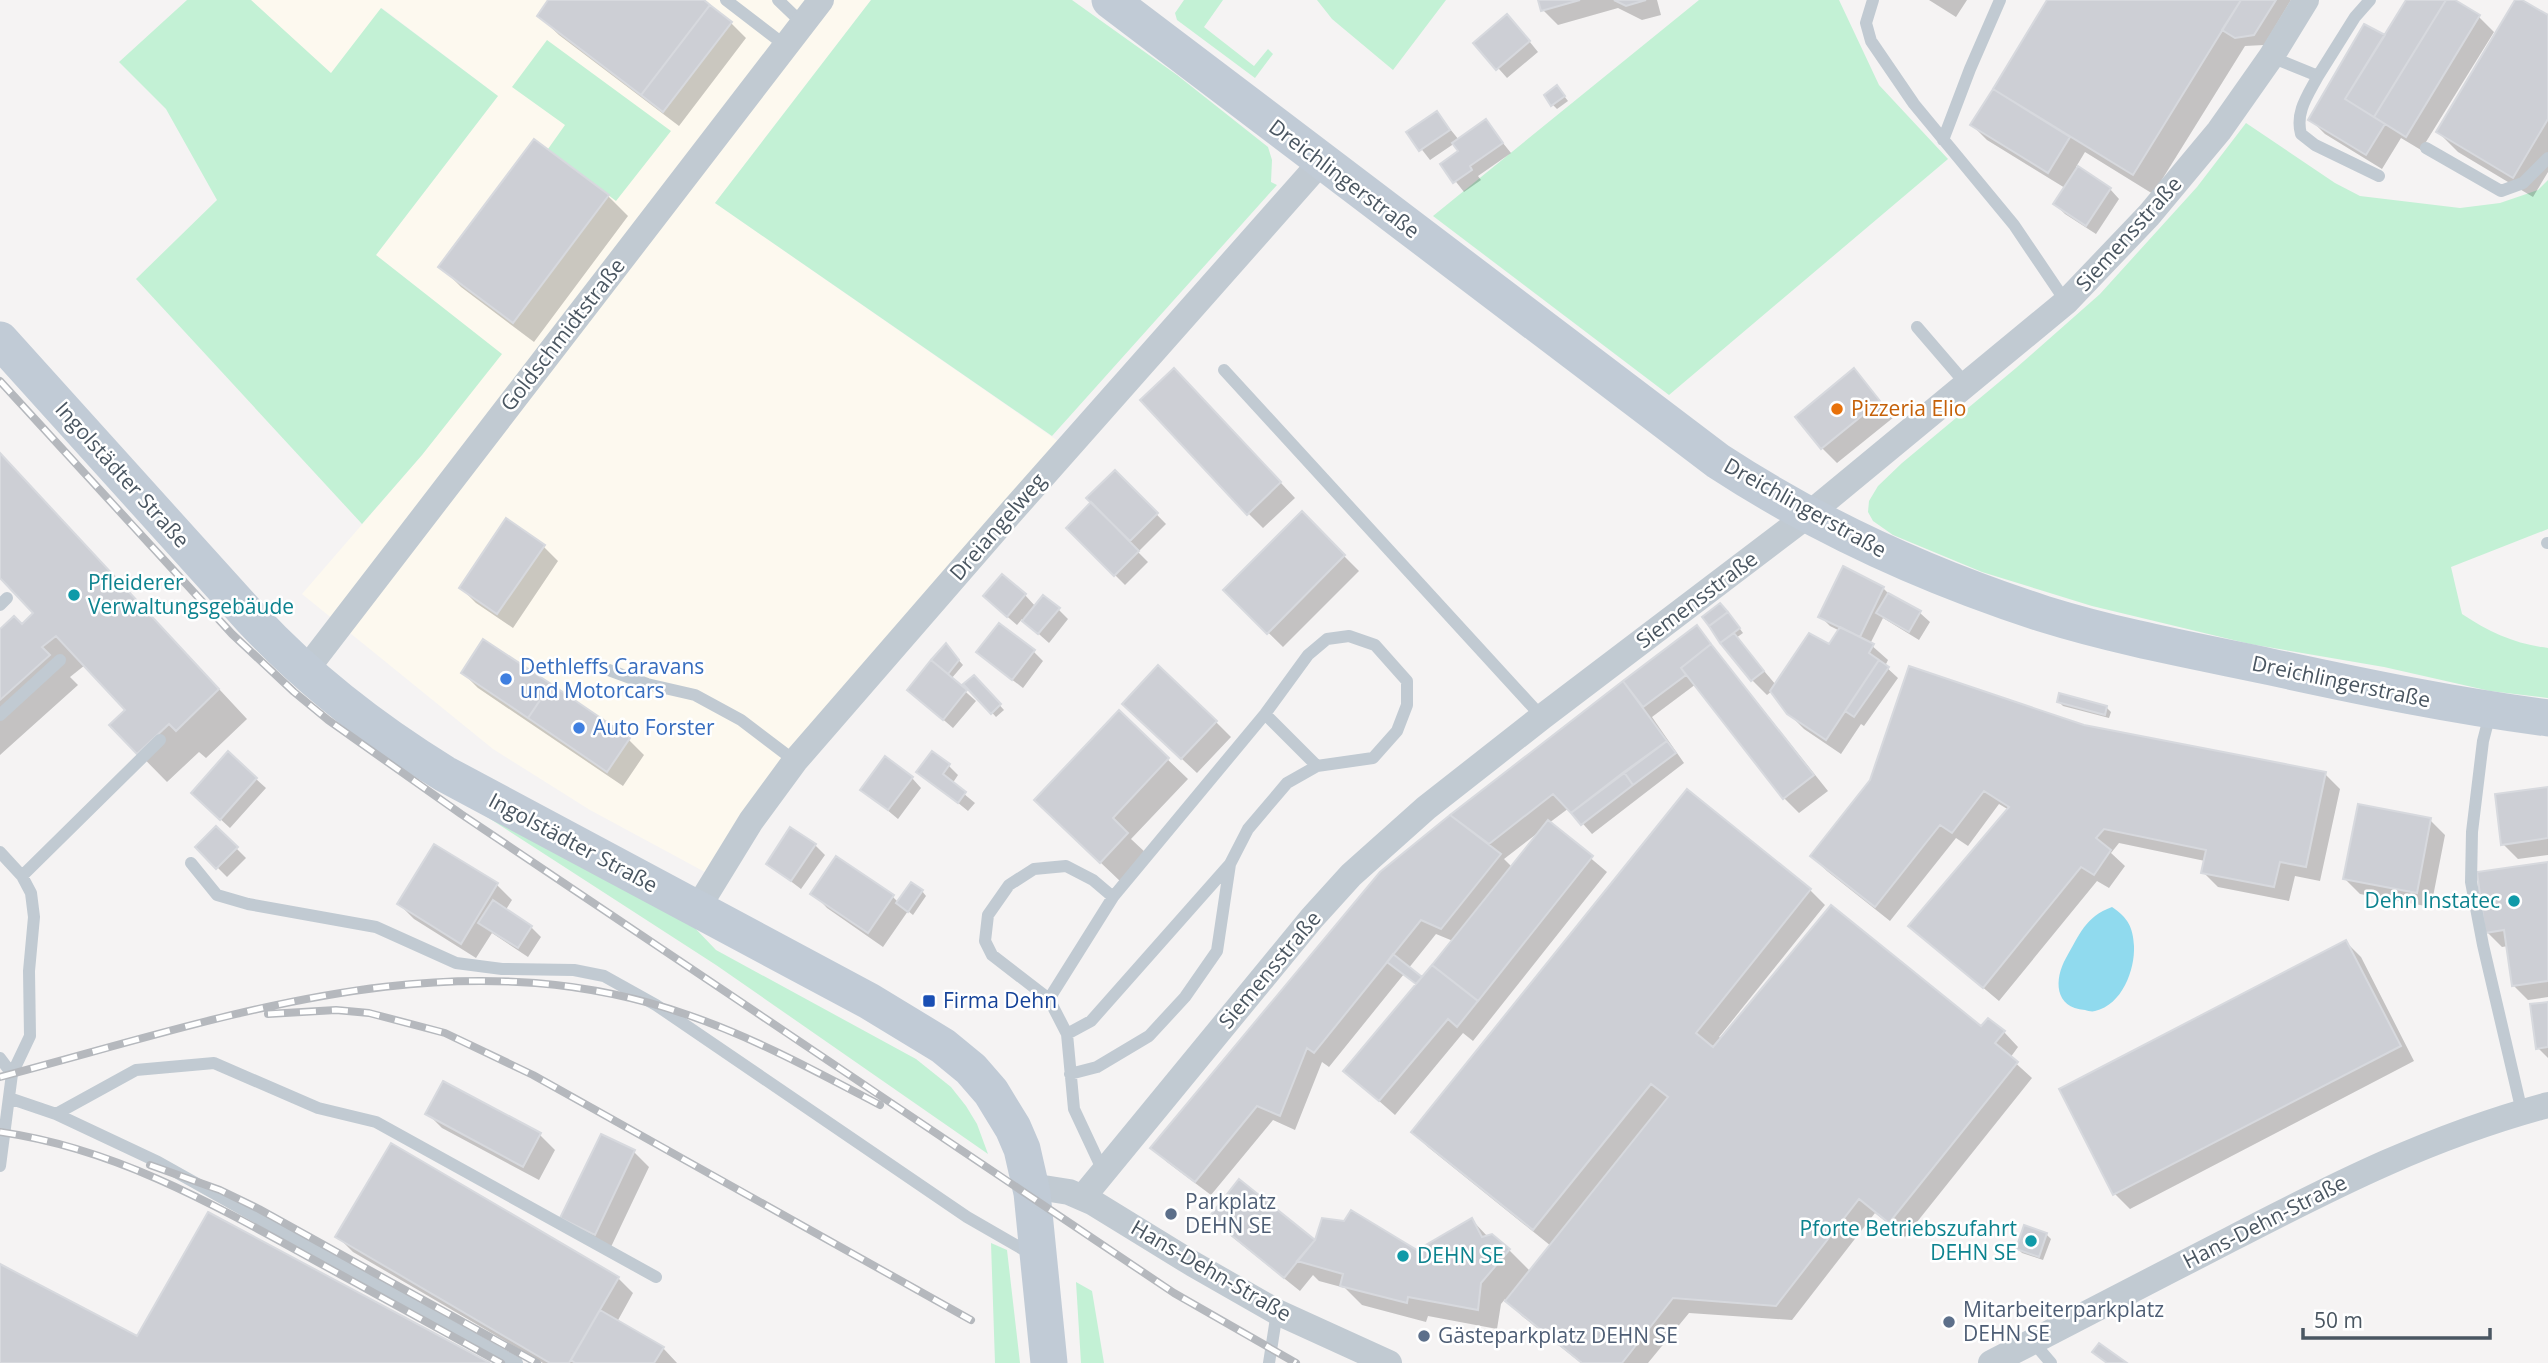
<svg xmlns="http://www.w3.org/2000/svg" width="2548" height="1363" viewBox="0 0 2548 1363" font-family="'Open Sans',sans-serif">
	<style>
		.commercial { fill: #fdf9ef }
		.green { fill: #c3f1d5 }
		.water { fill: #90daee }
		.shadow { fill: #0003; fill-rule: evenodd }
		.building { fill: #cdcfd5; stroke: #d7d9de; stroke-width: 2 }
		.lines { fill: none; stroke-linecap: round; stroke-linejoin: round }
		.lane { stroke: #c1cad2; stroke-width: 12 }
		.street { stroke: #c1cad2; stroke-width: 26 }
		.secondary { stroke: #c1cbd6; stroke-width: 37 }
		.rail-casing { stroke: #b5b8bd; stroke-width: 8 }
		.rail { stroke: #fff; stroke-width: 5; stroke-dasharray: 16; stroke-linecap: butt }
		.food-dot { fill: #e8710a; stroke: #fff; stroke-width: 2.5 }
		.culture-dot { fill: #0f9aa8; stroke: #fff; stroke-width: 2.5 }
		.shop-dot { fill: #3f7fe0; stroke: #fff; stroke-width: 2.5 }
		.transit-dot { fill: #1a4fb4; stroke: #fff; stroke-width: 2.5 }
		.service-dot { fill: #5c6f8a; stroke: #fff; stroke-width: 2.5 }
		.labels { text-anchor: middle; stroke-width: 5; stroke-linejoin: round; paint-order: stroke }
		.street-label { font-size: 21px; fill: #4a5661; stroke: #fff }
		.food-label { font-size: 21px; fill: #c56008; stroke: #fff; text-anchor: start }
		.culture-label { font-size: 21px; fill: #0d838f; stroke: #fff; text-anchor: start }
		.shop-label { font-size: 21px; fill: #366cbe; stroke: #fff; text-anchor: start }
		.transit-label { font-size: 21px; fill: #164399; stroke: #fff; text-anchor: start }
		.service-label { font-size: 21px; fill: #4e5e75; stroke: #fff; text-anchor: start }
	</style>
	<rect width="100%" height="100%" fill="#f5f3f3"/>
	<path class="commercial" d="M251 0H871L715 203 1068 448 716 878 590 810 493 749 302 594 422 455 501 354 376 255 498 96 382 8 331 74Z"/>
	<path class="green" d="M187 0H251L331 73 381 8 498 96 376 255 502 354 422 455 362 524 136 279 217 200 166 109 119 62Z
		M871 0H1072L1177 75 1268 147 1272 160 1271 182 1277 185 1052 436 715 203Z
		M1184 0H1223L1204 27 1254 66 1268 49 1273 54 1255 78 1177 20 1175 13Z
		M1317 0H1446L1393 70 1332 19Z
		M1699 0H1839L1879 85 1948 159 1669 395 1433 216Z
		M547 40 671 131 616 201 548 149 565 125 512 87Z
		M2246 123 2335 183 2360 196 2460 208 2500 203 2538 190 2548 180V529L2451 567 2462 614C2489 632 2515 644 2548 648V698L2490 691 2384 667 2250 644 2092 606 1982 572 1893 535 1873 521 1868 512 1869 501 1878 486 1902 463 2016 368 2100 294 2197 187Z
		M461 800 692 925 716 950 916 1059 951 1087 966 1106 977 1124 988 1154 716 965Z
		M991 1243 1007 1250 1020 1363H995Z
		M1076 1282 1092 1291 1104 1363H1081Z"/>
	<path class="water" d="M2112 907C2128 918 2133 927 2134 946 2135 970 2122 1005 2095 1011 2092 1012 2088 1011 2085 1010 2054 1008 2054 979 2066 958 2080 934 2085 917 2112 907Z"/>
	<path class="shadow" d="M551 0H701L731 23 746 38 679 126 559 35 539 16Z
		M1540 0H1657L1661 15 1642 20 1618 8 1558 25 1543 10Z
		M1929 0H1967L1956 17Z
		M2049 0H2291L2264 45 2245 46 2153 194 2085 152 2076 167 2110 189 2119 199 2096 234 2065 214 2055 204 2065 188 1987 140 1972 125Z
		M2408 0H2452L2479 17 2494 32 2421 150 2401 138 2382 169 2325 134 2310 119 2385 38Z
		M2517 0 2548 17V172L2533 197 2458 152 2438 132Z
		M1517 26 1538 52 1507 78 1476 43Z
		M1561 92 1568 101 1557 109 1553 105Z
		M1437 113 1459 140 1486 122 1511 153 1478 176 1481 180 1464 192 1442 164 1460 152 1455 143 1430 160 1409 133Z
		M608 196 628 216 534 342 461 287 441 267Z
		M1854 371 1894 417 1837 463 1822 448Z
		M1189 385 1295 498 1263 528 1248 513Z
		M0 454 247 719 206 758 199 752 167 782 111 725 127 710 85 665 70 677 78 685 0 755V631L22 626 36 613 0 575Z
		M1115 472 1166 524 1138 552 1148 562 1125 585 1068 528 1093 502Z
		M1302 514 1359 571 1283 647 1225 590Z
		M543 546 558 561 513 628 476 603 461 588Z
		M1883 588 1891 596 1920 613 1930 622 1919 640 1883 618 1870 644 1888 660 1885 666 1898 678 1864 726 1861 724 1841 754 1804 729 1788 713 1772 691 1767 695 1752 680 1704 617 1725 609 1743 633 1736 638 1776 685 1829 647 1840 631 1830 626 1820 616Z
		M1025 595 1036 607 1059 610 1068 619 1049 643 1022 619 1017 625 995 606Z
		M1697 627 1828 791 1799 813 1784 798 1696 684 1652 717 1684 763 1592 834 1569 808 1549 823 1607 872 1473 1041 1463 1033 1395 1115 1345 1071 1418 985 1404 974 1329 1067 1322 1062 1295 1130 1273 1120 1211 1195 1167 1162 1153 1148 1381 874 1623 683 1628 688ZM1539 832 1540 833 1512 867 1504 859ZM1436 934 1453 941 1422 980 1408 969Z
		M484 642 629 740 644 755 623 786 478 688 463 673Z
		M946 646 963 665 951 679 976 701 953 728 909 690Z
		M1034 652 1043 661 1023 688 988 661Z
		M974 677 1004 710 996 717 966 684Z
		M2059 702 2106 707 2111 712 2109 718 2063 706Z
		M1119 713 1188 779 1131 839 1147 854 1121 882 1056 820Z
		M1139 719 1216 722 1231 737 1197 773Z
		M2083 726 2325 774 2340 789 2320 881 2295 876 2289 901 2218 887 2203 872 2205 861 2119 843 2111 853 2125 866 2109 888 2097 881 1999 1001 1910 926 2009 810 1999 804 1968 846 1956 838 1890 921 1827 871 1812 856Z
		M949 766 958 775 952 784 975 803 968 811 919 771Z
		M912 778 921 788 898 819 862 789Z
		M256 779 266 788 230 828 203 803Z
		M2548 789V855L2518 859 2503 844Z
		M1687 791 1810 890 1825 905 1719 1037 1722 1039 1981 1028 2004 1032 2018 1047 2010 1058 2032 1078 1905 1237 1875 1213 1792 1320 1689 1313 1648 1363H1581L1522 1316 1505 1299 1501 1304 1497 1329 1428 1316 1426 1322 1362 1305 1345 1288 1319 1281 1313 1275 1300 1291 1226 1232 1211 1217 1316 1243 1417 1252 1472 1220 1488 1237 1492 1236 1509 1250 1531 1272 1551 1246 1428 1147 1413 1132Z
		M2430 820 2445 835 2431 907 2360 894 2345 879Z
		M216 828 246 858 227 877 197 847Z
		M815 845 825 855 801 889 768 864Z
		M434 846 497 885 512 900 505 911 531 927 541 937 528 957 492 933 476 958 414 919 399 904Z
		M2548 864V997L2528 1000 2513 985 2508 946 2502 947 2487 932Z
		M922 891 926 896 913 915 908 911 883 947 827 908 813 893 893 897 899 903Z
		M2346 942 2361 957 2414 1061 2130 1209 2115 1194Z
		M2548 1003V1058L2538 1048Z
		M444 1083 540 1135 555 1150 539 1180 442 1128 427 1113Z
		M634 1152 649 1167 610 1249 562 1218Z
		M2046 1234 2051 1239 2043 1260 2022 1253 2018 1249Z
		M338 1237 618 1278 633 1293 617 1322 663 1348 677 1363H543L353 1252Z"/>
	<path class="building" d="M548 0H704L710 5 641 95 537 16Z
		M1538 0H1580L1541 11Z
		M1614 0H1646L1626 6Z
		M2047 0H2241L2133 175 1993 89Z
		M2241 0H2276L2254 35 2235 38 2222 30Z
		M2406 0H2446L2374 117 2345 99Z
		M2446 0H2455L2480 15 2406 137 2374 117Z
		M2515 0H2522L2548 15V119L2513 178 2436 132Z
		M710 5 732 22 663 112 641 95Z
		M1507 14 1530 41 1496 70 1473 43Z
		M2364 24 2385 35 2345 99 2385 124 2366 155 2308 120Z
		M1557 85 1565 96 1551 106 1544 95Z
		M1993 89 2070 137 2048 173 1970 125Z
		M1437 111 1450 130 1419 151 1406 132Z
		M1486 119 1503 143 1470 166 1472 170 1453 183 1440 164 1458 151 1452 143Z
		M534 139 609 195 513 323 438 267Z
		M2078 166 2111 188 2086 226 2053 204Z
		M1174 368 1281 482 1247 515 1140 400Z
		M1854 368 1880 401 1821 449 1795 417Z
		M0 453 219 689 176 731 169 724 137 754 109 725 125 710 56 636 42 647 50 655 0 700V629L14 616 22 624 33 613 0 578Z
		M1115 470 1158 513 1130 541 1086 498Z
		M1091 502 1139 551 1114 576 1066 528Z
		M1302 511 1345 555 1267 634 1223 590Z
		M506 518 545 545 497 614 459 588Z
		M1843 566 1884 587 1860 637 1818 617Z
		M1002 574 1026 594 1007 617 983 596Z
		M1888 593 1921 611 1909 632 1876 613Z
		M1043 595 1060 608 1038 634 1022 621Z
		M1720 603 1728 612 1709 626 1702 617Z
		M1728 612 1740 628 1720 643 1709 626Z
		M999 623 1035 650 1012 680 976 652Z
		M1697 625 1711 644 1681 668 1686 675 1643 707 1623 681Z
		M1840 627 1874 644 1869 653 1879 660 1826 740 1787 714 1770 691 1809 633 1829 644Z
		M1734 633 1764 671 1751 681 1720 643Z
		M483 639 551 684 528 718 461 673Z
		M946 643 959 660 948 674 931 660Z
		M1711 644 1814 775 1783 799 1681 668Z
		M931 660 967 690 943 720 907 690Z
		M1879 660 1889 667 1854 717 1845 711Z
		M1158 665 1217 721 1181 759 1122 704Z
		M1909 666 2084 725 2326 772 2306 867 2280 862 2274 887 2201 873 2206 850 2104 829 2096 838 2111 850 2094 875 2081 867 1983 988 1908 926 2009 807 1984 791 1952 833 1940 825 1875 907 1810 856 1870 780Z
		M974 675 1001 704 991 714 963 684Z
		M1623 681 1667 741 1571 813 1553 794 1489 844 1450 815Z
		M551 684 630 738 607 772 528 718Z
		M2059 693 2107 706 2105 715 2057 702Z
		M1119 710 1169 758 1113 818 1128 833 1100 863 1034 800Z
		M1667 741 1676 753 1633 785 1624 772Z
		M228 751 257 778 220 820 191 793Z
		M932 751 950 764 943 774 966 792 958 803 916 772Z
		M885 756 913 777 888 810 860 790Z
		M1624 772 1633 785 1581 825 1571 813Z
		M2548 787V838L2501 845 2495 794Z
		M1687 789 1811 889 1696 1033 1713 1047 1831 905 1981 1026 1988 1018 2005 1031 1995 1043 2018 1062 1889 1223 1859 1199 1776 1306 1673 1298 1622 1363H1582L1505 1301 1668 1097 1651 1084 1533 1230 1411 1132Z
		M2358 804 2431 818 2417 893 2343 879Z
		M1450 815 1501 854 1441 929 1421 920 1314 1053 1307 1048 1280 1116 1257 1106 1195 1182 1150 1148 1380 872Z
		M1548 820 1593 856 1478 1001 1432 965Z
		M216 826 238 847 216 869 195 847Z
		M790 827 816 844 791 881 766 864Z
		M434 844 498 883 461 944 397 904Z
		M836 856 894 895 868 933 810 894Z
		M2548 862V981L2512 986 2504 930 2485 933 2477 872Z
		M911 882 923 890 908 912 896 903Z
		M493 900 532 926 518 948 478 923Z
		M2346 940 2401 1046 2113 1195 2059 1089Z
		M1393 954 1422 977 1416 984 1387 962Z
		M1432 965 1478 1001 1457 1027 1448 1019 1379 1101 1343 1071Z
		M2548 1002V1047L2536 1049 2530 1004Z
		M443 1081 541 1133 523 1167 425 1114Z
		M601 1134 635 1150 595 1235 560 1218Z
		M391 1143 619 1277 569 1363H550L335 1237Z
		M1239 1179 1315 1240 1284 1278 1209 1217Z
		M1351 1210 1417 1250 1472 1218 1482 1237 1492 1234 1510 1249 1481 1283 1478 1310 1408 1297 1407 1303 1340 1286 1343 1274 1297 1261 1315 1240 1322 1218 1344 1221Z
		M208 1212 490 1363H0V1264L137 1336Z
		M2024 1225 2047 1233 2039 1257 2016 1249Z
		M600 1310 664 1347 654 1363H575L571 1360Z
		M2099 1343 2127 1363H2107L2092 1352Z"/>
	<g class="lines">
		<path class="lane" d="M726 0 786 46
			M778 0 803 24
			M1873 0 1866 23 1871 41 1914 104 2014 225 2066 302
			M2271 57 2318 76 2355 17 2370 0
			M2318 76C2308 95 2295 112 2301 134L2315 145 2379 176
			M1943 140 1970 69 2000 0
			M2426 148 2501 191 2523 183 2548 158
			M1917 327 1966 384
			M1224 370 1542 717
			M2547 543H2548
			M0 605 7 598
			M606 669 647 684 695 695 741 720 795 761
			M1265 714 1317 766
			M2490 714 2483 741 2472 832 2471 882 2483 945 2522 1112
			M0 715 60 660
			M0 852 22 876 31 893 34 917 29 971 30 1036 12 1074
			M191 863 217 895 248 904 376 927 456 963 502 969 574 970 604 976 656 1005 967 1217 1033 1255
			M22 876 160 740
			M1049 999 1113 897 1265 714 1308 655 1327 639 1349 636 1375 645 1407 681V705L1397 731 1373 758 1317 766 1287 783 1248 829 1230 864 1217 951 1185 997 1149 1036 1097 1067 1070 1074
			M1067 1034 1091 1021 1230 864
			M0 1058 12 1074 0 1166
			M9 1098 56 1114 158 1162 517 1363
			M56 1114 136 1070 214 1063 318 1108 376 1122 656 1277
			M1103 1171 1074 1109 1067 1034 1049 999 992 955 985 941 988 915 1009 885 1034 869 1066 866 1093 880 1113 897
			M2033 1342 2051 1363
			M1269 1363 1277 1312"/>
		<path class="street" d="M305 671 821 0
			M697 909 751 821 795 761 1013 510 1321 162
			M1031 1186 1069 1192 1092 1202 1193 1264 1277 1312 1389 1363
			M1083 1197 1312 918 1351 875 1426 808 1542 717 1808 515 2066 302 2149 215 2219 131 2271 57 2306 0
			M1991 1363C2072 1322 2151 1280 2231 1239 2337 1184 2432 1136 2548 1105"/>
		<path class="secondary" d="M1110 0 1718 461C1819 527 1929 577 2044 614 2118 637 2195 651 2271 667 2363 687 2455 706 2548 718
			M0 340 252 619C308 679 375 731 445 774L869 1001 943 1046 971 1069 991 1092 1013 1128 1022 1149 1032 1193 1049 1363"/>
		<defs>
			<path id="rail" d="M0 381 232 634 294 692 328 720 461 814 1174 1293 1296 1363
				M268 1014 336 1010 369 1013 445 1033 533 1075 971 1320
				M0 1077C228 1017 453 933 688 1015 755 1038 817 1072 880 1105
				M0 1132C112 1148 208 1201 305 1255 370 1291 436 1327 501 1363
				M150 1165 220 1190 259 1209 537 1363"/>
		</defs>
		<use href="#rail" class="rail-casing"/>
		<use href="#rail" class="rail"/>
	</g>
	<circle class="food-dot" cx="1837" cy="409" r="7"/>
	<g class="culture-dot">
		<circle cx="74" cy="595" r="7"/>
		<circle cx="2514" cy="901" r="7"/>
		<circle cx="2031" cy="1241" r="7"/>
		<circle cx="1403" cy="1256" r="7"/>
	</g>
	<g class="shop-dot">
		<circle cx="506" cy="679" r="7"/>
		<circle cx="579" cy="728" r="7"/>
	</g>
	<rect class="transit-dot" x="922" y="994" width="14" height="14" rx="3.5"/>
	<g class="service-dot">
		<circle cx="1171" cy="1214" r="7"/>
		<circle cx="1949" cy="1322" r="7"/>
		<circle cx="1424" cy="1336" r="7"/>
	</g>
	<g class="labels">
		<g class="street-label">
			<text transform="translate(1344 179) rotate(37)" y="7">Dreichlingerstraße</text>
			<text transform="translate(2129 234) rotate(-48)" y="7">Siemensstraße</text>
			<text transform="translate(563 335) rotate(-52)" y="7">Goldschmidtstraße</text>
			<text transform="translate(122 475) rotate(48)" y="7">Ingolstädter Straße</text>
			<text transform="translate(1805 508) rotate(29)" y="7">Dreichlingerstraße</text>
			<text transform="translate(998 527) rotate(-49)" y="7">Dreiangelweg</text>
			<text transform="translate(1697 600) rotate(-37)" y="7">Siemensstraße</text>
			<text transform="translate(2341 682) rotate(12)" y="7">Dreichlingerstraße</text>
			<text transform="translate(573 843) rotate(28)" y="7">Ingolstädter Straße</text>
			<text transform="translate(1270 970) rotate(-50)" y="7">Siemensstraße</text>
			<text transform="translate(2265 1222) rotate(-27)" y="7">Hans-Dehn-Straße</text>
			<text transform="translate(1211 1271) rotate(30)" y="7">Hans-Dehn-Straße</text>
		</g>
		<g class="food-label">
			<text x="1851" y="416">Pizzeria Elio</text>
		</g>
		<g class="culture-label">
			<text x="88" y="590">Pfleiderer<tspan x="88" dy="24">Verwaltungsgebäude</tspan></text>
			<text x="2500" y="908" text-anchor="end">Dehn Instatec</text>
			<text x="2017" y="1236" text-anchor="end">Pforte Betriebszufahrt<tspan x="2017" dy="24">DEHN SE</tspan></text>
			<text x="1417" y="1263">DEHN SE</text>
		</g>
		<g class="shop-label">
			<text x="520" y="674">Dethleffs Caravans<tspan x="520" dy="24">und Motorcars</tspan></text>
			<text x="593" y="735">Auto Forster</text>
		</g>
		<g class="transit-label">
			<text x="943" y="1008">Firma Dehn</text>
		</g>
		<g class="service-label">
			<text x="1185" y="1209">Parkplatz<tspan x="1185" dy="24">DEHN SE</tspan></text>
			<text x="1963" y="1317">Mitarbeiterparkplatz<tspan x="1963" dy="24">DEHN SE</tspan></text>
			<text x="1438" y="1343">Gästeparkplatz DEHN SE</text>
		</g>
	</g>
	<path d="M2303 1328v10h187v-10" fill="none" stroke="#4a5661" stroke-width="3.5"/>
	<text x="2314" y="1328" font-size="21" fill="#4a5661" stroke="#ffffff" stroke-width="5" paint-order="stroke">50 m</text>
</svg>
